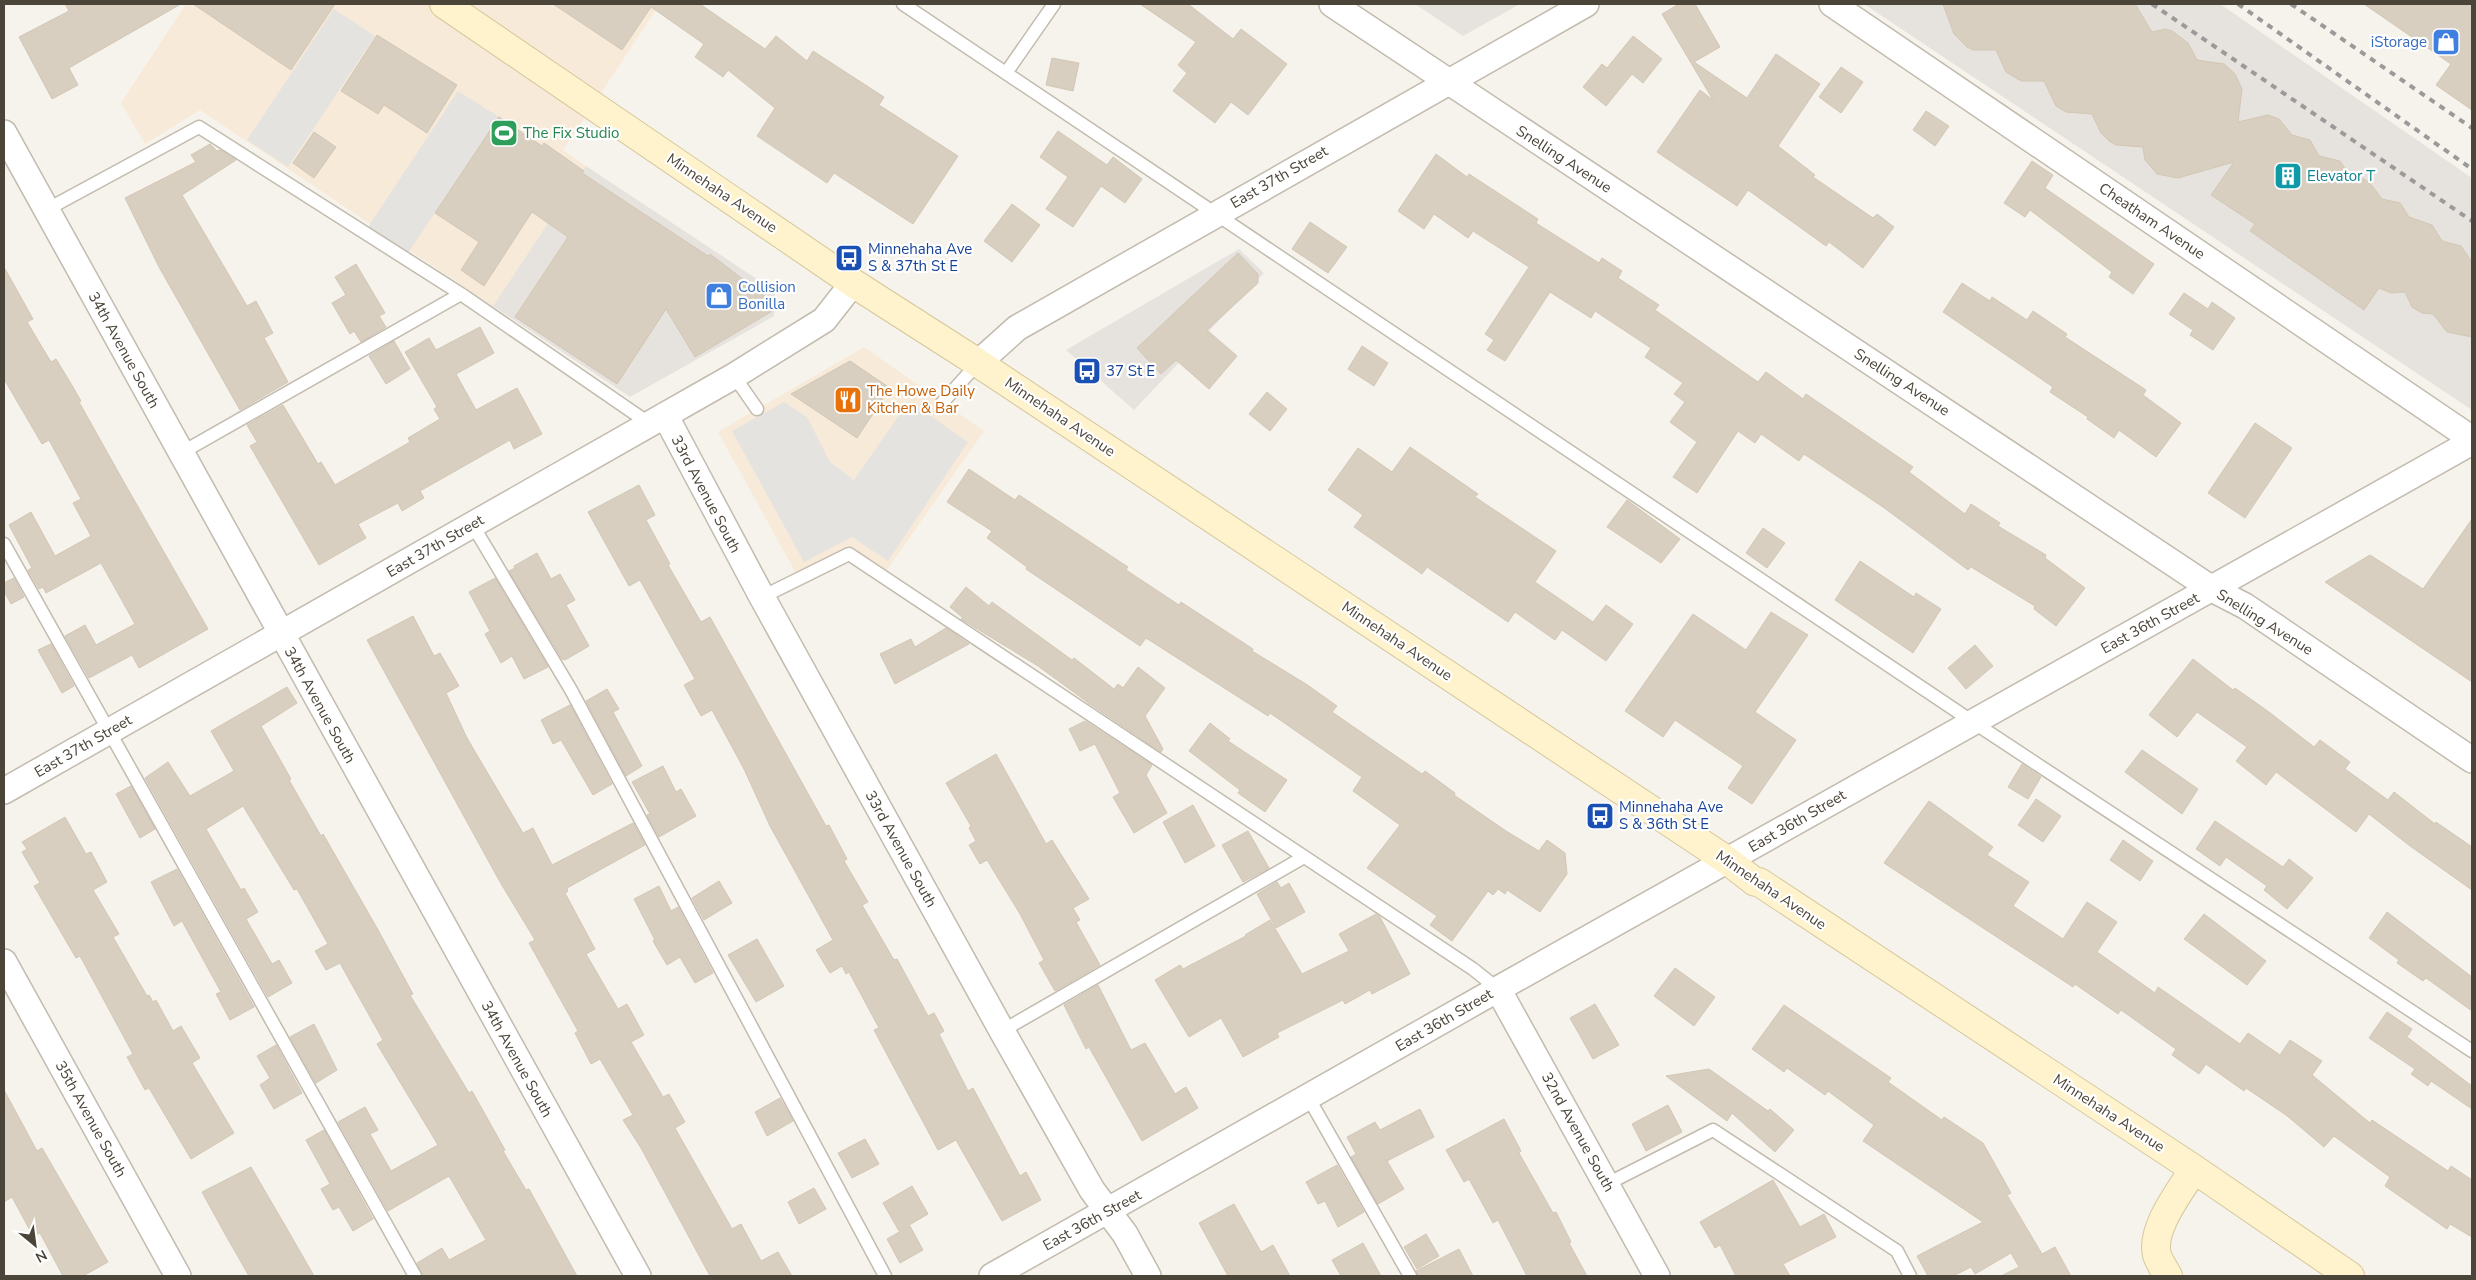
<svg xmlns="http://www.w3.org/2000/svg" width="2476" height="1280" viewBox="0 0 2476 1280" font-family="'Nunito Sans',sans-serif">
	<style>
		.commercial { fill: #f7ead8 }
		.industrial { fill: #e6e2dd }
		.parking { fill: #e5e3e0 }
		.building { fill: #d8cfc1; stroke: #d3c7b4 }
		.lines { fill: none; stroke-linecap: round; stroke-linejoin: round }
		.lane-casing { stroke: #c2bbae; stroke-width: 15 }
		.street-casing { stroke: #c2bbae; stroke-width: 28 }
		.secondary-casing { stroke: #d6c79b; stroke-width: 30 }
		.lane { stroke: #fff; stroke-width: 12 }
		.street { stroke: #fff; stroke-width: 25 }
		.secondary { stroke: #fff3cd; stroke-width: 28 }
		.rail { stroke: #9a9a9a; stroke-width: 4; stroke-dasharray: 6 6; stroke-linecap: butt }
		.labels { text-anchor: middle; stroke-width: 4.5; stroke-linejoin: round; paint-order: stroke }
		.shop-label { font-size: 15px; fill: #366cbe; stroke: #fff; text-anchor: end }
		.leisure-label { font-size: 15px; fill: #27864d; stroke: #fff; text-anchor: start }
		.street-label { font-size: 15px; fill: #4b4439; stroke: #fff }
		.culture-label { font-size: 15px; fill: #0d838f; stroke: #fff; text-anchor: start }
		.transit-label { font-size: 15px; fill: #164399; stroke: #fff; text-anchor: start }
		.food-label { font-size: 15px; fill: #c56008; stroke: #fff; text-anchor: start }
	</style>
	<rect width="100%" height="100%" fill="#f6f3ec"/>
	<path class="commercial" d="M186 4H660L563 150 586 166 493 306 200 110 145 144 121 103Z
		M864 347 984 431 887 570 850 548 797 575 718 432Z"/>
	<path class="industrial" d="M1415 4H1520L1463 36Z
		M1864 4H2220L2472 178V410Z
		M586 166 775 291 774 316 630 397 493 306Z
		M1239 249 1264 273 1134 410 1066 350Z"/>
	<path class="parking" d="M334 9 375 36 288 167 247 140Z
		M458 91 499 117 408 253 368 227Z
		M909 401 968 442 888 561 852 537 804 562 732 431 784 402 807 417 830 462 854 480Z"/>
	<path class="building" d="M65 4H181L74 65 69 68 78 85 52 99 19 37 69 11Z
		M193 4H335L291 70Z
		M553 4H700L765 49 776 36 807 61 813 51 884 97 879 105 958 156 913 224 834 173 827 183 757 136 775 108 728 70 723 77 695 57 704 44 651 7 622 50Z
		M1140 4H1188L1233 39 1241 29 1287 64 1248 115 1231 102 1215 123 1173 91 1187 73 1178 65 1196 42Z
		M1679 4H1695L1720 47 1694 62 1747 98 1776 54 1820 84 1778 146 1815 175 1813 177 1873 218 1877 214 1894 227 1863 268 1829 242 1826 246 1748 190 1737 206 1657 152 1700 90 1713 100 1662 14Z
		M1943 4H2135L2152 32 2165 29 2172 31 2188 43 2197 60 2224 64 2235 74 2242 89 2238 122 2268 115 2279 119 2292 135 2310 140 2319 156 2340 161 2351 178 2364 179 2370 183 2382 199 2400 203 2409 217 2432 225 2442 241 2461 246 2472 262V337L2447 332 2433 314 2422 313 2412 307 2405 292 2391 293 2379 288 2364 310 2250 231 2255 224 2211 195 2234 162 2178 178 2157 174 2145 160 2143 147 2116 145 2109 141 2101 133 2092 114 2066 112 2056 106 2044 81H2021L2006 72 1996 50H1973L1967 47 1954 34Z
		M2364 4H2472V110L2436 85 2451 64Z
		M377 35 457 85 427 133 384 105 378 114 341 91Z
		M1633 36 1662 59 1643 83 1632 74 1606 106 1583 87 1602 64 1607 68Z
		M1052 58 1079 63 1073 91 1046 85Z
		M1841 67 1863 82 1841 113 1819 97Z
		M1926 111 1949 126 1935 146 1913 130Z
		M499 117 542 146 544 143 584 171 582 173 708 256 710 254 779 307 695 357 666 309 617 384 515 317 568 237 532 212 484 286 461 270 479 242 435 213Z
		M1058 131 1107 165 1113 157 1142 179 1125 203 1101 186 1073 227 1046 209 1068 177 1040 157Z
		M314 132 336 147 314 178 293 163Z
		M210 144 217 151 220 150 236 160 182 195 247 306 256 301 273 333 264 338 288 382 240 410 159 267 125 198 196 162 191 155Z
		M1436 154 1467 177 1469 174 1538 219 1536 223 1599 263 1602 258 1622 271 1618 278 1659 305 1655 310 1758 382 1766 372 1803 399 1806 394 1913 467 1909 472 1965 514 1971 504 2000 523 1998 526 2046 555 2045 558 2085 588 2056 626 2034 609 2035 606 1971 567 1968 570 1883 507 1804 454 1799 461 1761 434 1755 443 1738 431 1697 493 1673 477 1697 442 1670 422 1685 402 1674 394 1683 383 1645 357 1651 348 1595 311 1591 318 1550 292 1505 361 1487 350 1494 340 1485 334 1529 267 1473 231 1468 238 1434 214 1424 229 1398 211Z
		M2032 161 2053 175 2045 188 2154 264 2133 294 2109 277 2112 272 2030 210 2025 217 2004 203Z
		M1012 204 1040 225 1012 262 984 241Z
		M1310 222 1347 247 1328 273 1292 249Z
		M1238 253 1258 274V283L1207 330 1237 356 1209 389 1176 360 1161 374 1137 348Z
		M356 264 385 313 379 316 386 327 361 342 354 331 350 334 332 303 346 295 335 277Z
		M4 267 33 319 27 322 51 362 56 359 70 382 81 401 79 402 121 477 208 629 139 668 132 655 89 678 65 636 85 625 96 645 135 624 101 563 46 593 43 587 39 589 28 570 32 568 9 525 31 512 55 556 91 536 73 503 81 499 49 440 42 444 4 379Z
		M1962 283 1990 301 1992 297 2027 320 2033 311 2067 334 2065 337 2146 390 2143 395 2181 423 2156 457 2119 430 2114 438 2087 419 2088 417 2050 392 2053 387 1943 312Z
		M2184 293 2208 309 2212 302 2235 318 2213 350 2190 335 2193 330 2169 314Z
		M480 327 494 353 456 374 476 410 517 388 542 434 514 449 510 440 420 491 424 498 402 511 398 503 358 524 366 538 319 565 250 446 257 442 247 425 283 405 318 464 321 462 335 485 410 442 408 438 440 419 434 409 437 407 405 352 429 338 436 350Z
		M394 341 410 369 386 384 369 356Z
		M1362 346 1388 363 1374 386 1348 369Z
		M850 361 890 388 857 438 791 394Z
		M1267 392 1287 409 1270 431 1249 414Z
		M2255 423 2292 448 2245 518 2208 493Z
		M1410 447 1478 494 1475 497 1556 551 1535 582 1593 622 1606 605 1633 624 1606 661 1562 630 1555 640 1515 612 1508 622 1427 567 1422 574 1354 527 1363 515 1328 490 1358 448 1392 472Z
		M969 469 1015 500 1019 495 1128 567 1126 570 1179 605 1181 602 1253 649 1252 651 1306 684 1337 706 1332 712 1422 774 1425 771 1455 793 1454 795 1506 831 1539 851 1547 840 1565 853 1567 874 1540 912 1507 890 1505 894 1498 889 1493 895 1488 891 1452 941 1430 925 1437 916 1367 868 1400 825 1353 791 1362 777 1270 713 1268 716 1146 638 1140 646 1026 569 1027 567 987 538 992 531 947 502Z
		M639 485 655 515 646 520 670 564 668 565 701 622 710 617 826 826 829 825 847 859 844 861 868 902 862 905 894 960 897 959 928 1016 934 1013 944 1031 939 1034 968 1091 973 1088 1020 1176 1026 1172 1041 1200 1002 1221 956 1140 938 1150 874 1030 879 1028 849 972 846 974 842 966 830 973 816 950 833 940 770 826 744 769 712 710 701 716 684 685 695 679 672 638 640 580 629 586 588 512Z
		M1627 500 1680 539 1661 563 1607 527Z
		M2472 519V682L2325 582 2370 555 2423 589Z
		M1763 528 1785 543 1767 568 1746 553Z
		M537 553 551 579 560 574 575 600 566 605 589 646 565 660 562 659 509 571 515 568 514 566Z
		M1860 561 1914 597 1916 593 1941 609 1913 653 1835 600Z
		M14 578 24 597 11 604 4 591V583Z
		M495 578 548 667 524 679 512 656 501 663 485 634 490 631 469 592Z
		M966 587 989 606 992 602 1072 660 1074 658 1114 689 1118 684 1123 688 1138 667 1165 688 1145 716 1163 749 1161 752 1090 704 1038 666 961 619 963 618 950 607Z
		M1771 612 1808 635 1755 712 1796 740 1752 804 1728 788 1743 766 1675 720 1663 737 1625 711 1693 614 1746 650Z
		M413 616 434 656 440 653 459 686 446 693 467 738 523 833 533 828 552 865 633 823 645 845 567 888 568 891 565 893 595 949 586 954 618 1009 627 1004 644 1035 631 1042 663 1097 669 1094 685 1122 675 1128 732 1229 741 1224 761 1261 778 1252 792 1276H710L641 1148 623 1120 633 1115 600 1059 591 1064 575 1033 578 1031 529 943 535 940 500 882 367 640Z
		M946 628 969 644 895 684 880 654 911 639 915 647Z
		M51 644 74 686 62 693 38 650Z
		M1975 645 1993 666 1966 689 1948 668Z
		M2193 659 2233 690 2235 688 2269 712 2314 747 2320 740 2350 762 2345 769 2388 800 2394 792 2435 824 2436 822 2472 847V890L2410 846 2369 814 2356 832 2276 772 2266 785 2236 761 2247 747 2197 712 2177 737 2149 715Z
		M287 687 297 703 261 726 291 779 289 780 321 836 323 834 377 928 413 994 410 995 469 1093 472 1091 505 1150 503 1151 526 1190 529 1189 577 1276H423L417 1263 442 1248 449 1260 486 1240 449 1176 388 1211 338 1122 365 1107 378 1130 370 1134 391 1171 438 1145 377 1044 383 1040 346 974 340 963 326 970 315 951 328 944 297 889 294 890 243 806 206 829 241 890 244 888 258 912 246 919 272 964 279 960 292 983 268 997 145 778 168 762 190 796 234 771 211 731Z
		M607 689 619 709 613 712 642 766 626 776 586 701Z
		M570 705 612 784 593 795 561 740 553 744 541 720Z
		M1085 721 1152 765 1146 775 1167 813 1134 833 1113 797 1120 793 1095 744 1080 751 1069 729Z
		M1210 723 1230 739 1228 741 1287 780 1265 812 1238 793 1240 790 1189 751Z
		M2142 750 2198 789 2182 814 2125 772Z
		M996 754 1046 844 1052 840 1089 899 1073 908 1080 920 1076 922 1100 965 1055 991 1039 963 1044 960 1020 914 987 860 980 864 969 845 976 841 969 828 971 826 946 783Z
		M2022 764 2041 777 2028 799 2008 787Z
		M663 766 676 792 681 789 696 816 659 837 647 815 650 814 632 782Z
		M131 786 155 829 140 838 116 794Z
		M2036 799 2061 816 2043 842 2018 825Z
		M1929 801 1993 847 1987 855 2029 882 2013 906 2063 939 2087 902 2117 922 2097 952 2155 993 2158 987 2240 1044 2248 1033 2280 1055 2290 1040 2322 1061 2312 1075 2370 1123 2372 1120 2448 1171 2451 1166 2472 1180V1237L2450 1224 2447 1229 2385 1186 2390 1177 2334 1136 2324 1147 2286 1115 2246 1088 2244 1091 2206 1064 2199 1074 2172 1055 2176 1049 2121 1010 2118 1014 2075 984 2073 987 1884 863Z
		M1193 805 1215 846 1185 863 1163 822Z
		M65 817 86 854 91 852 107 882 93 890 119 934 113 937 147 996 149 995 153 1002 156 1000 173 1031 181 1026 200 1058 192 1063 234 1133 191 1159 149 1088 145 1090 127 1057 133 1054 80 956 76 958 34 886 40 883 22 852 27 849 22 842Z
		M2215 821 2283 867 2289 859 2313 878 2287 909 2264 890 2267 886 2226 857 2220 866 2196 849Z
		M1248 831 1269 868 1243 882 1222 845Z
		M2123 840 2153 861 2140 881 2110 860Z
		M177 869 254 1007 230 1020 216 994 221 992 182 921 174 926 151 882Z
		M719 881 732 903 704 920 692 898Z
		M1277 882 1281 888 1289 883 1305 912 1276 928 1257 894Z
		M659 886 671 911 678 907 713 973 695 983 680 957 667 965 653 941 655 940 634 899Z
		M2387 912 2472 977V1011L2426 978 2423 981 2397 963 2399 960 2369 938Z
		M1376 914 1380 917 1410 974 1372 994 1370 990 1345 1004 1343 1000 1277 1033 1279 1037 1243 1057 1221 1018 1189 1037 1155 980 1180 965 1183 969 1246 936 1245 935 1270 920 1302 974 1349 951 1339 934Z
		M2204 914 2266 961 2247 985 2184 939Z
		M757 939 784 986 756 1002 728 955Z
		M1675 968 1715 997 1694 1026 1654 996Z
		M1098 985 1131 1050 1145 1043 1175 1094 1186 1087 1198 1108 1142 1141 1089 1047 1086 1049 1064 1005Z
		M1595 1004 1619 1045 1593 1059 1570 1018Z
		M1784 1005 1891 1078 1888 1082 1942 1120 1944 1117 1983 1143 2011 1193 2007 1195 2042 1254 2055 1247 2071 1276H2001L2019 1267 2011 1253 1975 1274 1971 1267 1953 1276H1928L1917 1256 1983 1222 1863 1141 1874 1125 1828 1091 1825 1095 1787 1068 1784 1072 1752 1049Z
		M2387 1012 2412 1029 2407 1037 2472 1086V1109L2431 1081 2428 1086 2411 1074 2415 1069 2369 1038Z
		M314 1024 337 1070 316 1083 290 1037Z
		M276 1045 302 1093 274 1109 260 1085 270 1078 257 1056Z
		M1709 1069 1768 1111 1770 1109 1794 1130 1775 1152 1732 1113 1727 1121 1666 1076Z
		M4 1090 37 1151 42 1148 108 1262 83 1276H63L40 1233 33 1236 12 1197 4 1202Z
		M780 1098 793 1121 767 1136 755 1112Z
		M1668 1105 1682 1132 1646 1151 1632 1124Z
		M1420 1109 1434 1137 1387 1161 1404 1189 1378 1204 1351 1157 1356 1154 1347 1137 1375 1122 1380 1130Z
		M1504 1119 1521 1151 1519 1153 1553 1213 1556 1212 1571 1242 1569 1243 1587 1276H1527L1498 1220 1493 1223 1469 1179 1464 1182 1446 1150Z
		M324 1130 373 1219 353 1231 339 1207 333 1210 321 1189 330 1184 306 1140Z
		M865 1139 879 1164 852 1178 838 1153Z
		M1337 1165 1364 1212 1338 1227 1325 1201 1318 1204 1306 1182Z
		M251 1167 290 1234 314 1276H249L225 1234 202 1192Z
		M1773 1180 1800 1227 1824 1214 1836 1237 1783 1264 1790 1276H1736L1720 1245 1715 1248 1700 1222Z
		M912 1186 928 1214 899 1231 883 1203Z
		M814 1188 826 1209 799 1224 788 1202Z
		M1234 1204 1261 1252 1273 1245 1290 1276H1228L1199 1223Z
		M910 1226 923 1250 900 1263 887 1239Z
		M1426 1234 1439 1256 1417 1269 1404 1247Z
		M1363 1243 1381 1276H1341L1332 1260Z
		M1459 1249 1473 1276H1418L1416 1271Z"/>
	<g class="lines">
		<defs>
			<path id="lane" d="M903 4 1973 722 2472 1051
				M1006 73 1054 4
				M46 210 199 127 461 294 650 424
				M734 376 757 409
				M942 403 978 363
				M181 453 461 294
				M472 524 571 690 885 1276
				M4 544 415 1276
				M762 597 849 554 1473 969 1498 989
				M1002 1031 1304 857
				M1308 1097 1410 1276
				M1607 1184 1713 1130 1897 1251 1910 1276"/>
			<path id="street" d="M1332 4 2212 589 2245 606 2472 760
				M1832 4 2472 439
				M4 133 638 1276
				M978 363 1017 328 1586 4
				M665 415 762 597 1002 1031 1092 1190 1125 1234 1148 1276
				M4 791 734 376 824 320 853 283
				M4 962 178 1276
				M1498 989 1657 1276
				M992 1276 1498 989 2472 442"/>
			<path id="secondary" d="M444 4 853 283 978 363 1728 861 1755 882H1759L2194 1169 2350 1276
				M2168 1276C2165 1270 2159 1262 2157 1255 2150 1229 2181 1190 2194 1169"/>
		</defs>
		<use href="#lane" class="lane-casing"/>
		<use href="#street" class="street-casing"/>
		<use href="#secondary" class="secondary-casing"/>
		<use href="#lane" class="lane"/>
		<use href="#street" class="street"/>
		<use href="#secondary" class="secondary"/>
		<path class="rail" d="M2152 4 2472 221
			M2238 4 2472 169
			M2291 4 2472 128"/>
	</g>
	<defs>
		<symbol id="shop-square" viewBox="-11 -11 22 22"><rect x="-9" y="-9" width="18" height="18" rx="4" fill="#3f7fe0" stroke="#fff"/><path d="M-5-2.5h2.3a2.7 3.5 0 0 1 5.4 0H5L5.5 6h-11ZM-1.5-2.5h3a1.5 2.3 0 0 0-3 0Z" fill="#fff"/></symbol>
		<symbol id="stadium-square" viewBox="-11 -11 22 22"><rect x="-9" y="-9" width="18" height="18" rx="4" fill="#2e9e5b" stroke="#fff"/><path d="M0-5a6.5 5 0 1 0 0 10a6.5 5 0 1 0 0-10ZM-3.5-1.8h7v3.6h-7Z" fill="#fff"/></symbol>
		<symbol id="building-square" viewBox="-11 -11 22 22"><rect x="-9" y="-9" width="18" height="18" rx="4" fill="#0f9aa8" stroke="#fff"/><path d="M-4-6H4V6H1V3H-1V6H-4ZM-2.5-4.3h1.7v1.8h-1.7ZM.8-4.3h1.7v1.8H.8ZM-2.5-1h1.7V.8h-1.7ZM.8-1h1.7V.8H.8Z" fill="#fff"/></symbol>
		<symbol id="bus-square" viewBox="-11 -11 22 22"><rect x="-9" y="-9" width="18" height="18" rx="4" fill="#1a4fb4" stroke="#fff"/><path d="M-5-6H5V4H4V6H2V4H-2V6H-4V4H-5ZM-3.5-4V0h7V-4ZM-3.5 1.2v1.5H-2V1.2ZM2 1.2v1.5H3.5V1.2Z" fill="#fff"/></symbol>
		<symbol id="restaurant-square" viewBox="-11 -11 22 22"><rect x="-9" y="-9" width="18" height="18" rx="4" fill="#e8710a" stroke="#fff"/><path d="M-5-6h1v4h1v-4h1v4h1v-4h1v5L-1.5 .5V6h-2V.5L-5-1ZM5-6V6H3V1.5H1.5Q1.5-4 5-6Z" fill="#fff"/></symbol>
	</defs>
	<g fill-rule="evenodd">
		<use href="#shop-square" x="2430" y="26" width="32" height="32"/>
		<use href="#stadium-square" x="488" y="117" width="32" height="32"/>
		<use href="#building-square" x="2272" y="160" width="32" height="32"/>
		<use href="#bus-square" x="833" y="242" width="32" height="32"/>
		<use href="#shop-square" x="703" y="280" width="32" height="32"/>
		<use href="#bus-square" x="1071" y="355" width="32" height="32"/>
		<use href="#restaurant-square" x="832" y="384" width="32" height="32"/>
		<use href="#bus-square" x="1584" y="800" width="32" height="32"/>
	</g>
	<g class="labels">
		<g class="shop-label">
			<text x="2427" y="47">iStorage</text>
			<text x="738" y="292" text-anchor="start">Collision<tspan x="738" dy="17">Bonilla</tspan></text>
		</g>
		<g class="leisure-label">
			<text x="523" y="138">The Fix Studio</text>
		</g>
		<g class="street-label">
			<text transform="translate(1564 159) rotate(33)" y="5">Snelling Avenue</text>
			<text transform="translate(1279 177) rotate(-30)" y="5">East 37th Street</text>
			<text transform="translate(722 193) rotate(34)" y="5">Minnehaha Avenue</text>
			<text transform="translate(2152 221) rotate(34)" y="5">Cheatham Avenue</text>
			<text transform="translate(124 350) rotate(61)" y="5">34th Avenue South</text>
			<text transform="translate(1902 382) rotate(33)" y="5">Snelling Avenue</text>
			<text transform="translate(1060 417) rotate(34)" y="5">Minnehaha Avenue</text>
			<text transform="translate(706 494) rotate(62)" y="5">33rd Avenue South</text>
			<text transform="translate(435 546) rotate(-30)" y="5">East 37th Street</text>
			<text transform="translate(2265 622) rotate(32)" y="5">Snelling Avenue</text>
			<text transform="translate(2150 623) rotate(-29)" y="5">East 36th Street</text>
			<text transform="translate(1397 641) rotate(34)" y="5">Minnehaha Avenue</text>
			<text transform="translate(320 705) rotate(61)" y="5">34th Avenue South</text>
			<text transform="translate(83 746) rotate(-30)" y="5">East 37th Street</text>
			<text transform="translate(1797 821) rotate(-30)" y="5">East 36th Street</text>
			<text transform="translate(901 849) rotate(61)" y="5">33rd Avenue South</text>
			<text transform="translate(1771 890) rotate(34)" y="5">Minnehaha Avenue</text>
			<text transform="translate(1444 1020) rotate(-30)" y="5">East 36th Street</text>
			<text transform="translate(517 1059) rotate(61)" y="5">34th Avenue South</text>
			<text transform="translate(2109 1113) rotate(33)" y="5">Minnehaha Avenue</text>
			<text transform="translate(91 1119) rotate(61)" y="5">35th Avenue South</text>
			<text transform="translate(1578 1132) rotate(61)" y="5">32nd Avenue South</text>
			<text transform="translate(1092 1220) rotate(-29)" y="5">East 36th Street</text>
		</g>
		<g class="culture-label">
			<text x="2307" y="181">Elevator T</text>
		</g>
		<g class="transit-label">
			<text x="868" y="254">Minnehaha Ave<tspan x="868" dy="17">S &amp; 37th St E</tspan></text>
			<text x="1106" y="376">37 St E</text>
			<text x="1619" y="812">Minnehaha Ave<tspan x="1619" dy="17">S &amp; 36th St E</tspan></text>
		</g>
		<g class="food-label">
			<text x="867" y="396">The Howe Daily<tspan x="867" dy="17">Kitchen &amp; Bar</tspan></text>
		</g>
	</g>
	<rect width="2476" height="1280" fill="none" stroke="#4b4439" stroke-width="10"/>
	<g transform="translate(35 1245) rotate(151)" stroke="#ffffff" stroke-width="4" paint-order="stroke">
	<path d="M0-4L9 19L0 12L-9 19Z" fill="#4b4439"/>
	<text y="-8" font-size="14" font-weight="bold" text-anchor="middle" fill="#4b4439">N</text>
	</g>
</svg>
